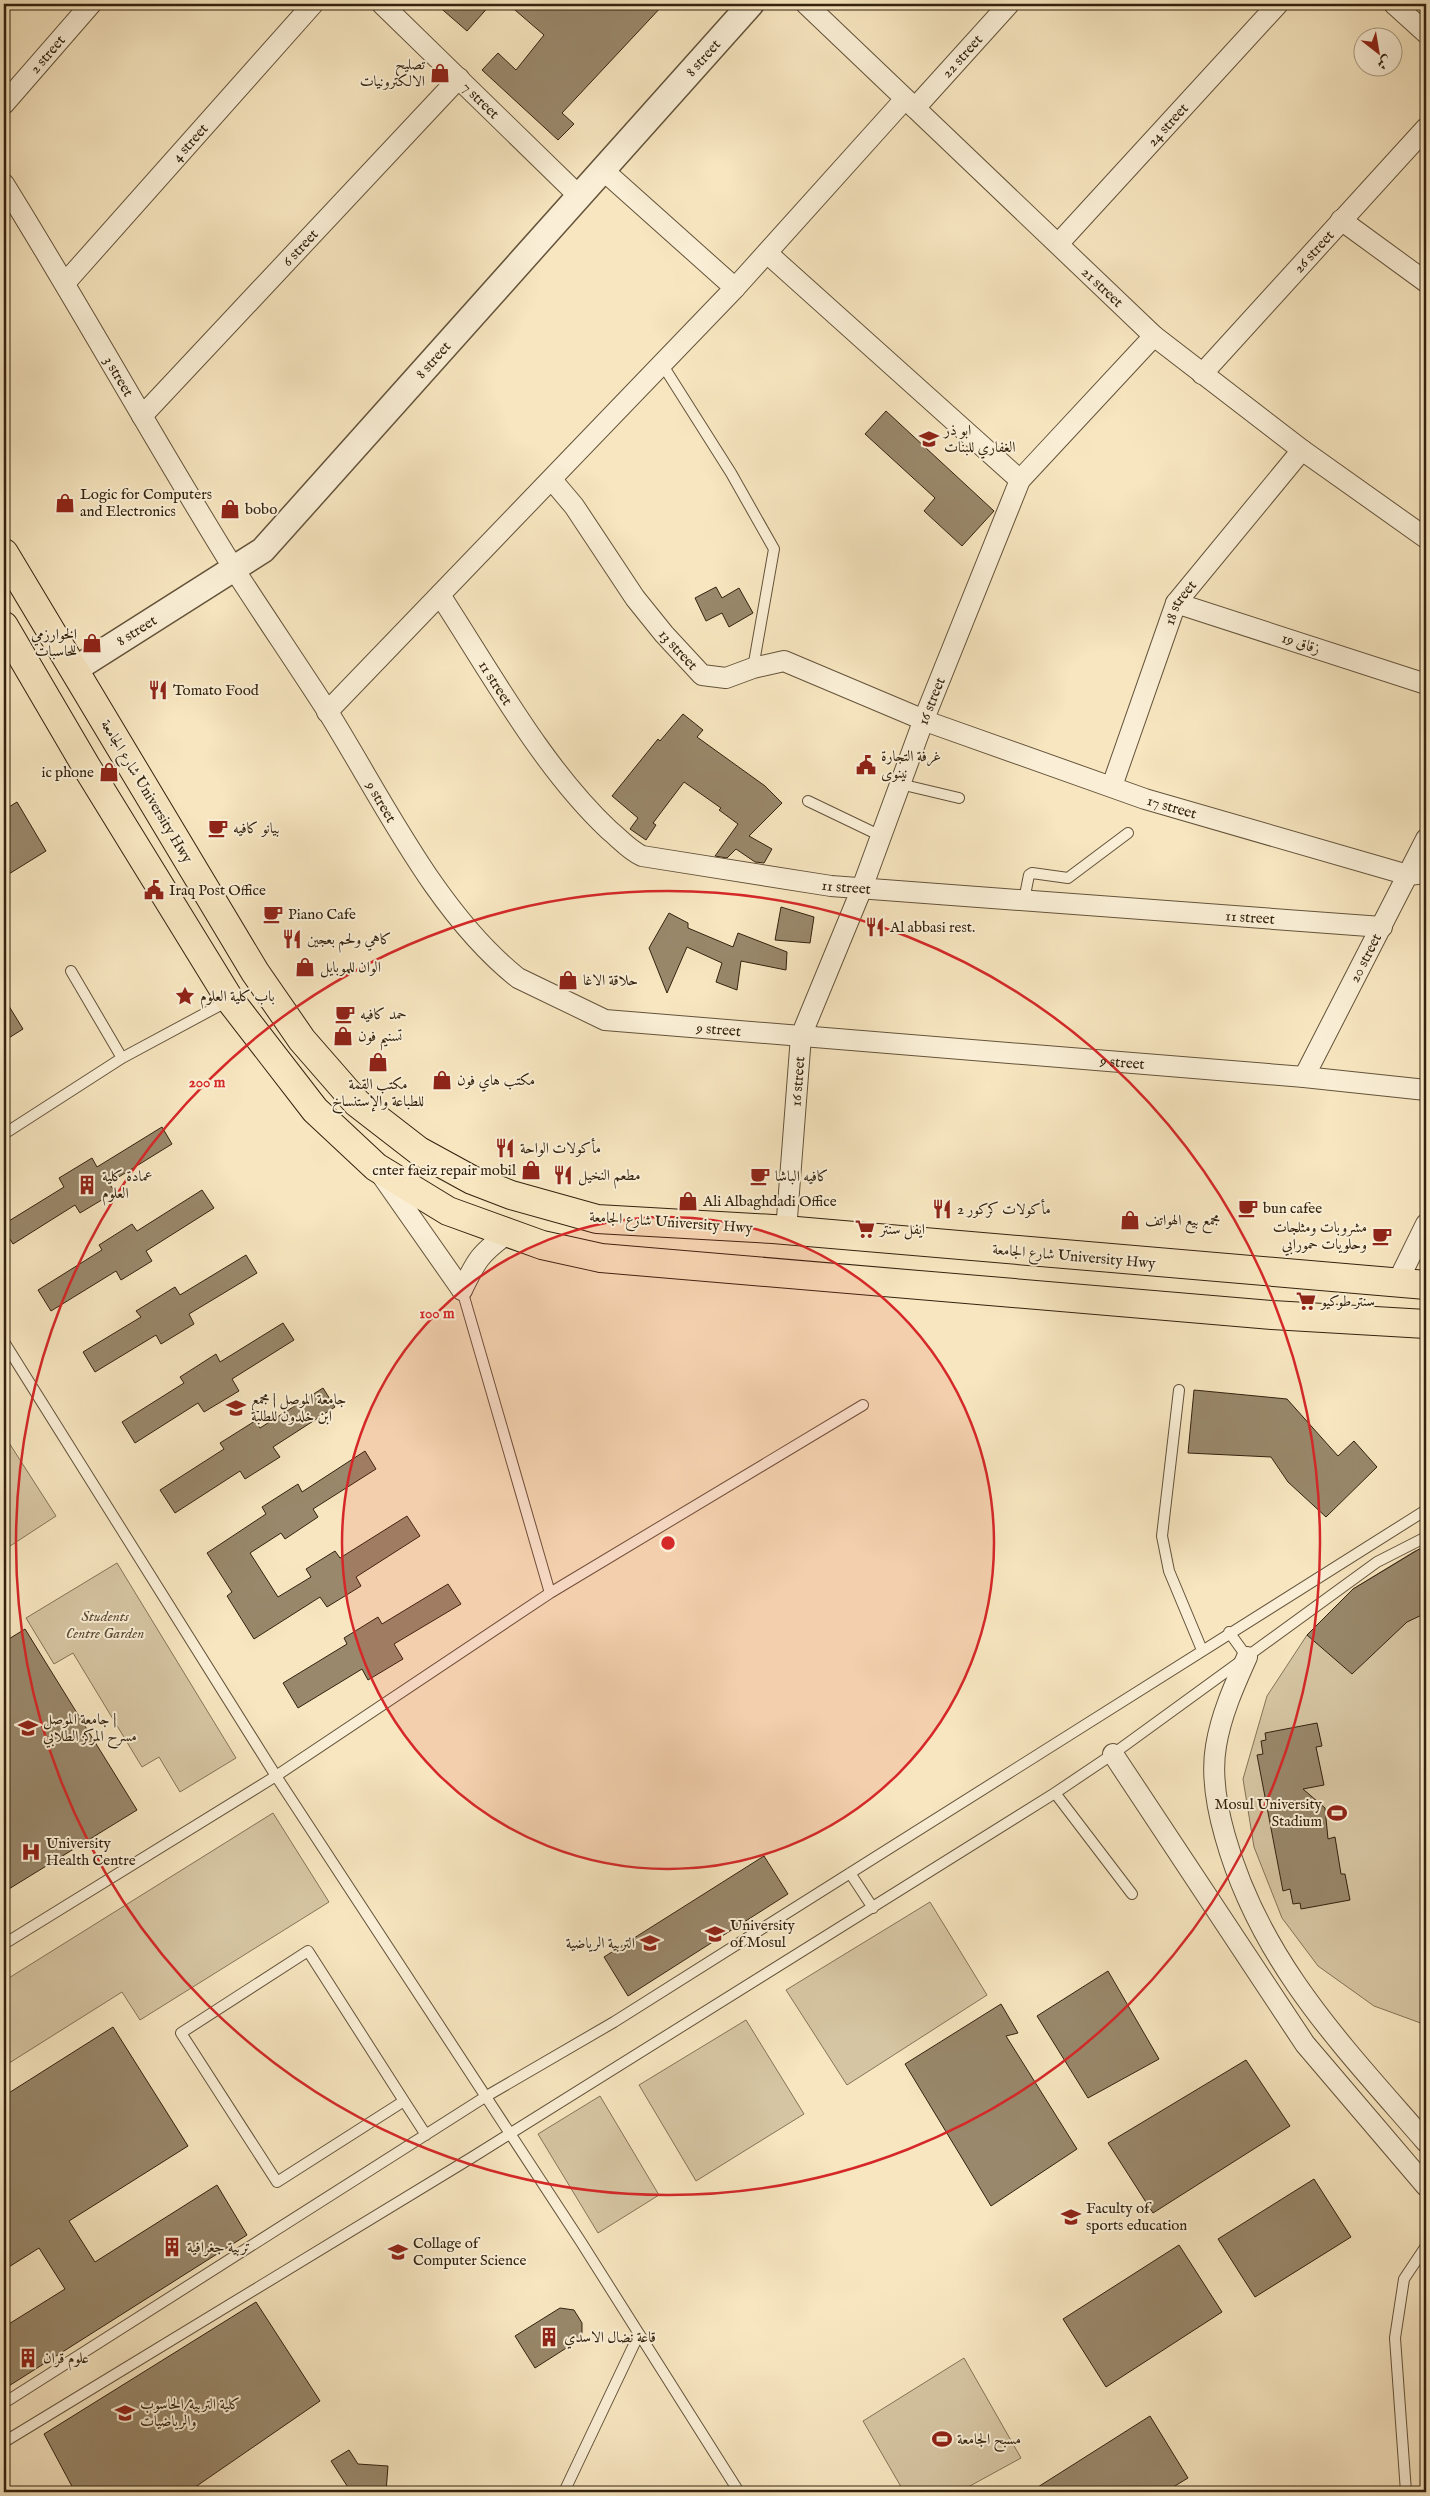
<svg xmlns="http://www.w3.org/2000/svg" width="1430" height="2496" viewBox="0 0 1430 2496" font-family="'IM FELL English',Amiri,serif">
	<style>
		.green { fill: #d6c5a2; stroke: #847458 }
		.building { fill: #99886b; stroke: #33220e }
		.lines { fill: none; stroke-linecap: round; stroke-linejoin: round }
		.service-casing { stroke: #64533a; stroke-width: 12 }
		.minor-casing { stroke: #64533a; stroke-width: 22 }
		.tertiary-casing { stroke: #64533a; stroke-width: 28 }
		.primary-casing { stroke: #33220e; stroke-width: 30 }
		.service { stroke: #faefd6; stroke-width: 10 }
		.minor { stroke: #faefd6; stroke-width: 20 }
		.tertiary { stroke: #faefd6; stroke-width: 25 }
		.primary { stroke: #f7e6c0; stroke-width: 28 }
		.ring { fill: none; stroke: #d62828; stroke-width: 2.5 }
		.labels { text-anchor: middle; stroke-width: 4; stroke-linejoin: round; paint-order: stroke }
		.street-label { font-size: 15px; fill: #33220e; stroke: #faefd6 }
		.poi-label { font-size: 15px; fill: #33220e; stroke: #faefd6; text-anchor: start }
		.park-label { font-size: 15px; font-style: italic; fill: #5c4b33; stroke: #faefd6 }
		.centre { fill: #d62828; stroke: #faefd6; stroke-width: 2.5 }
		.ring-label { font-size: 15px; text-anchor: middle; font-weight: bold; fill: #d62828; stroke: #faefd6; stroke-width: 4; stroke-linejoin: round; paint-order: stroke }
	</style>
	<rect width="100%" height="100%" fill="#f7e6c0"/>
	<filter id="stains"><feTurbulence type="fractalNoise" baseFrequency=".004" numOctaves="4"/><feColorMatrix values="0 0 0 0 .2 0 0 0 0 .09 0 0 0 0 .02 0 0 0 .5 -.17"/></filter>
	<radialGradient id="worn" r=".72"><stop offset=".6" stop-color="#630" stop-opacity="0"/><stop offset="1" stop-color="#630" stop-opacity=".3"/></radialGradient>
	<path class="green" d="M4 1435 56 1516 4 1550Z
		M1426 1548V2025L1374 2006 1318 1966 1282 1918 1254 1847 1243 1779 1267 1696 1307 1635 1353 1589 1415 1551Z
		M117 1563 236 1758 180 1792 159 1757 142 1767 73 1653 54 1664 26 1618Z
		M273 1813 329 1902 140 2020 122 1992 6 2065 4 2061V1981Z
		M930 1902 987 1995 847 2085 786 1990Z
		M746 2020 804 2114 696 2181 639 2085Z
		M600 2096 659 2195 598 2233 538 2134Z
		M964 2358 1021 2458 959 2492H904L863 2421Z"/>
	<path class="building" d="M436 4H491L467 31Z
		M508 4H664L562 113 574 124 558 140 482 70 498 53 516 70 544 35Z
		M886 411 994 511 962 546 924 511 935 498 865 434Z
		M716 587 722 598 739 588 753 613 729 627 722 613 706 621 695 598Z
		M683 714 703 730 697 737 765 786 782 803 749 836 772 849 764 863 755 862 736 849 727 858 715 856 738 824 719 810 721 808 684 782 653 823 656 825 646 840 630 829 638 818 612 796 658 739 660 741Z
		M17 802 46 851 4 877V810Z
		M781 907 814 917 810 943 775 940Z
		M669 913 688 923V928L733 947 738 933 787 952 786 970 741 961 737 990 716 982 722 963 687 947 667 993 649 948Z
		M4 998 23 1029 4 1041Z
		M162 1127 172 1144 109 1183 115 1192 80 1213 75 1205 13 1244 4 1230V1224L64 1187 59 1178 92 1158 97 1167Z
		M202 1190 214 1208 146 1251 152 1261 121 1280 116 1271 51 1311 38 1290 102 1250 99 1245 132 1224 137 1231Z
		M246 1255 257 1273 189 1314 194 1324 161 1344 156 1335 95 1372 83 1352 141 1317 136 1311 175 1287 180 1295Z
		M283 1323 294 1340 232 1379 239 1391 204 1412 198 1403 135 1443 122 1422 184 1383 180 1377 216 1354 220 1362Z
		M323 1388 335 1407 273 1447 280 1457 245 1479 240 1471 175 1513 160 1490 224 1449 220 1443 255 1421 260 1428Z
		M1194 1390 1287 1399 1338 1456 1354 1441 1377 1467 1326 1517 1288 1482 1271 1457 1188 1453Z
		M365 1451 376 1469 313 1509 318 1517 285 1539 281 1533 250 1553 278 1597 311 1577 306 1569 335 1551 340 1558 407 1516 420 1536 356 1577 361 1586 327 1607 320 1597 254 1639 227 1596 232 1592 207 1553 266 1514 262 1507 298 1484 302 1492Z
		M1426 1545V1613L1407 1622 1352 1674 1307 1635 1353 1589Z
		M448 1584 461 1604 394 1644 403 1659 368 1680 362 1669 298 1708 283 1683 347 1644 344 1638 378 1617 382 1624Z
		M25 1629 137 1810 4 1892V1642Z
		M1317 1723 1322 1746 1316 1747 1324 1785 1303 1789 1325 1808 1328 1839 1335 1837 1341 1874H1345L1350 1900 1301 1909 1300 1903 1293 1904 1290 1889 1283 1891 1257 1755 1263 1754 1261 1741 1266 1740 1265 1733Z
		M764 1856 788 1894 628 1996 604 1957Z
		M1108 1971 1159 2059 1088 2098 1037 2016Z
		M1001 2004 1018 2033 1006 2036 1077 2149 991 2206 905 2064Z
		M113 2027 188 2146 69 2221 95 2262 217 2185 247 2235 4 2389V2327L65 2289 39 2248 4 2270V2096Z
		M1246 2060 1290 2126 1153 2213 1108 2143Z
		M1314 2179 1351 2237 1255 2297 1218 2239Z
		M1179 2245 1222 2312 1106 2387 1063 2319Z
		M256 2302 320 2401 188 2492H75L44 2434Z
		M560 2308 574 2310 582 2323V2338L535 2368 515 2336Z
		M1150 2416 1188 2478 1165 2492H1030Z
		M349 2450 358 2464 388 2466 386 2492H351L331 2461Z"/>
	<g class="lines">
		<defs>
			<path id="service" d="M662 364 731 473 774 549 753 668
				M900 784 959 798
				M808 801 881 836
				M1024 900 1029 875 1032 873 1068 878 1128 833
				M71 971 122 1058
				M4 1134 122 1058 228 1001
				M462 1290 550 1593
				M4 1342 276 1776 581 2242 739 2492
				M1179 1390 1162 1536 1169 1571 1202 1650
				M1229 1632 1247 1657
				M1055 1793 1132 1894
				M850 1873 873 1908
				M4 1944 276 1776 550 1593 863 1405
				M308 1951 404 2101 277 2182 181 2033Z
				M404 2101 426 2135
				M4 2403 485 2097 614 2022 1426 1510
				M4 2442 471 2158 1055 1793 1113 1754 1377 1562 1426 1537
				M4 2491V2492
				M564 2492 639 2334
				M1406 2492 1395 2338 1404 2279 1426 2246"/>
			<g id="minor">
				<path id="s1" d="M382 4 579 196"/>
				<path id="s2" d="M806 4 1154 336 1302 450 1426 538"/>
				<path d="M1394 4 1426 33"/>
				<path id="s3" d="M4 104 91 4"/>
				<path id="s4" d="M915 108 1009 4"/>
				<path d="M603 170 735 288"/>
				<path id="s5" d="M4 184C83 311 155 442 234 569 265 617 297 664 328 712 383 800 436 913 518 978L605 1020 1304 1077 1426 1090"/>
				<path d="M1341 220 1426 282"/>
				<path id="s6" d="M1058 244 1278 4"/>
				<path d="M767 253 1020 480"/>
				<path id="s7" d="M65 283 313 4"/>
				<path id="s8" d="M1202 374 1426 128"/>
				<path id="s9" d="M142 416 459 78"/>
				<path id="s10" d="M552 480 574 506 635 598 664 634 702 675 726 678 753 668 784 661 931 723 1145 799 1408 875 1426 873"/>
				<path id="s11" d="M440 595C491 673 542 767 609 830 620 839 629 850 642 856L831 886 1382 927"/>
				<path d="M1176 603 1426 684"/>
				<path d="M327 712 735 288 905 99"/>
				<path id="s12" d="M1112 786 1176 603 1302 450"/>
				<path id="s13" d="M1304 1077 1426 839"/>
				<path d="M380 1173 462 1290"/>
				<path id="s14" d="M786 1231 801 1036 862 888 924 719 1020 480 1154 336"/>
				<path d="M1397 1283 1426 1224"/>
				<path d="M462 1290C477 1259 480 1254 508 1233"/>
				<path d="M1247 1657C1234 1686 1221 1715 1216 1746 1211 1775 1217 1808 1225 1836 1260 1962 1343 2046 1426 2142"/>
				<path d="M1113 1754 1305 2044 1426 2186"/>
			</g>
			<g id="tertiary">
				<path id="s15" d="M74 670 263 550 751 4"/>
			</g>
			<path id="primary" d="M4 553 255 972 302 1040 357 1103 419 1151 472 1180 511 1195 597 1219 773 1229 1426 1285
				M4 626 86 766 230 1000 315 1110 376 1167 448 1211 542 1245 601 1258 1272 1315 1426 1324"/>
		</defs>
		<use href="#service" class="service-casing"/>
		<use href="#minor" class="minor-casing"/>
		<use href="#tertiary" class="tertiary-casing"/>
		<use href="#primary" class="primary-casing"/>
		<use href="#service" class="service"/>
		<use href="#minor" class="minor"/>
		<use href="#tertiary" class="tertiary"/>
		<use href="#primary" class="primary"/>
	</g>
	<circle cx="668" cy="1543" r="326" fill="#d62828" fill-opacity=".12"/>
	<g class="ring">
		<circle cx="668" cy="1543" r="326"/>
		<circle cx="668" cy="1543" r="652"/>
	</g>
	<defs>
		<symbol id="shop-bare" viewBox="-9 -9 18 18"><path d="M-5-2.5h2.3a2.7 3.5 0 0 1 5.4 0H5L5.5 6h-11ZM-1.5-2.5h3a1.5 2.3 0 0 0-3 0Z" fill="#8f2418" stroke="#faefd6" stroke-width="2.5" paint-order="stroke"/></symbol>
		<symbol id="school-bare" viewBox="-9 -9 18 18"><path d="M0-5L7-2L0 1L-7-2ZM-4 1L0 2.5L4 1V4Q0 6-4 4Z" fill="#8f2418" stroke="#faefd6" stroke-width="2.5" paint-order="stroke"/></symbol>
		<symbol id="restaurant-bare" viewBox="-9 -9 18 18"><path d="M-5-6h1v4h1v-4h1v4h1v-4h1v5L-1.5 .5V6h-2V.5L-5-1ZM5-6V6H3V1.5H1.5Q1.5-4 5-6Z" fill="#8f2418" stroke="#faefd6" stroke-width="2.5" paint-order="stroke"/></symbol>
		<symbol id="civic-bare" viewBox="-9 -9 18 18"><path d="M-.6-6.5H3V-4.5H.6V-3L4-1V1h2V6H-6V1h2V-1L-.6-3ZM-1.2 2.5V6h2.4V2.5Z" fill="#8f2418" stroke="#faefd6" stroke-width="2.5" paint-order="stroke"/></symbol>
		<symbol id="cafe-bare" viewBox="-9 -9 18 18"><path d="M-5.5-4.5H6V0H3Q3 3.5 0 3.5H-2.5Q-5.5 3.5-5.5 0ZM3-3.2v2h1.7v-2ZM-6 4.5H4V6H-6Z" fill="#8f2418" stroke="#faefd6" stroke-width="2.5" paint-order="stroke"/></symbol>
		<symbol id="sight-bare" viewBox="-9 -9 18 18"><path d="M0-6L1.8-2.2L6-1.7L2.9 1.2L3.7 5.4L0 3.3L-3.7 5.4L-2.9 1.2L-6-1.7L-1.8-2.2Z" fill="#8f2418" stroke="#faefd6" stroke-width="2.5" paint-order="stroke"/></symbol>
		<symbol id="building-bare" viewBox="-9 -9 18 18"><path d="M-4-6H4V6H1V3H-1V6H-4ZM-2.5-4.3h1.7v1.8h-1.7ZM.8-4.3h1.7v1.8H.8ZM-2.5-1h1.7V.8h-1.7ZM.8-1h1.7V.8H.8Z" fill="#8f2418" stroke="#faefd6" stroke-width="2.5" paint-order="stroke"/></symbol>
		<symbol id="supermarket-bare" viewBox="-9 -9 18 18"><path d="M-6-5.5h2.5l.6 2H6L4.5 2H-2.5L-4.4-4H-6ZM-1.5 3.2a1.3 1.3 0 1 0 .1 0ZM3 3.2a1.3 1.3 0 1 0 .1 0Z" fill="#8f2418" stroke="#faefd6" stroke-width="2.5" paint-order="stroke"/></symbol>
		<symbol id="university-bare" viewBox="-9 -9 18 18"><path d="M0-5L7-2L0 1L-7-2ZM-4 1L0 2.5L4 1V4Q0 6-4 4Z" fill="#8f2418" stroke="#faefd6" stroke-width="2.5" paint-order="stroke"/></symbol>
		<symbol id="stadium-bare" viewBox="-9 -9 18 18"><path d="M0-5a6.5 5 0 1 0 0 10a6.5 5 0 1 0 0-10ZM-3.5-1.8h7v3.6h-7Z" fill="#8f2418" stroke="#faefd6" stroke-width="2.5" paint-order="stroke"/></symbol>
		<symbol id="hospital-bare" viewBox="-9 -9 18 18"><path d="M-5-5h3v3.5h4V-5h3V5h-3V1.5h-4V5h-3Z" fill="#8f2418" stroke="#faefd6" stroke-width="2.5" paint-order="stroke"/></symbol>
	</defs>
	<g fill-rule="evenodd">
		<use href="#shop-bare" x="426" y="59" width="28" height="28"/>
		<use href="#school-bare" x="915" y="425" width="28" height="28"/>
		<use href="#shop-bare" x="51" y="489" width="28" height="28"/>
		<use href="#shop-bare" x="216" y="495" width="28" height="28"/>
		<use href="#shop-bare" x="78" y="629" width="28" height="28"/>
		<use href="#restaurant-bare" x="144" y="676" width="28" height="28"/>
		<use href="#civic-bare" x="852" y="751" width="28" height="28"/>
		<use href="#shop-bare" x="95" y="758" width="28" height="28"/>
		<use href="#cafe-bare" x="204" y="814" width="28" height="28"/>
		<use href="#civic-bare" x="140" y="876" width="28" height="28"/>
		<use href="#cafe-bare" x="259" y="900" width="28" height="28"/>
		<use href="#restaurant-bare" x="861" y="913" width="28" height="28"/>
		<use href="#restaurant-bare" x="278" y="925" width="28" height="28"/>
		<use href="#shop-bare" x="291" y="953" width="28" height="28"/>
		<use href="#shop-bare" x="554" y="966" width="28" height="28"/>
		<use href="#sight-bare" x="171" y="982" width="28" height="28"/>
		<use href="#cafe-bare" x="331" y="1000" width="28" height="28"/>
		<use href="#shop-bare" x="329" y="1022" width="28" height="28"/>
		<use href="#shop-bare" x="364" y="1048" width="28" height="28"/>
		<use href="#shop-bare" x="428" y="1066" width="28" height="28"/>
		<use href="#restaurant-bare" x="491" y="1134" width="28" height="28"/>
		<use href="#shop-bare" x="517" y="1156" width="28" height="28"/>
		<use href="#restaurant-bare" x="549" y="1161" width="28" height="28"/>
		<use href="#cafe-bare" x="746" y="1162" width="28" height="28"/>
		<use href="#building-bare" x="73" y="1171" width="28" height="28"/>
		<use href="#shop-bare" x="674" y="1187" width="28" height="28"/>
		<use href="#cafe-bare" x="1234" y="1194" width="28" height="28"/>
		<use href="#restaurant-bare" x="928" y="1195" width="28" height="28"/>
		<use href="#shop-bare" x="1116" y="1206" width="28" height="28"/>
		<use href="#supermarket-bare" x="851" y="1215" width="28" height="28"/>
		<use href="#cafe-bare" x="1368" y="1222" width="28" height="28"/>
		<use href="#supermarket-bare" x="1292" y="1287" width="28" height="28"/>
		<use href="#university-bare" x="222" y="1394" width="28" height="28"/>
		<use href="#university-bare" x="14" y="1714" width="28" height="28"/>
		<use href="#stadium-bare" x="1323" y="1799" width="28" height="28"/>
		<use href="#hospital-bare" x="17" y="1838" width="28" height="28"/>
		<use href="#university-bare" x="701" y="1920" width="28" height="28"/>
		<use href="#university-bare" x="636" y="1929" width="28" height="28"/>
		<use href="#university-bare" x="1057" y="2203" width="28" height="28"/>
		<use href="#building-bare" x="158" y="2233" width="28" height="28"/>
		<use href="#university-bare" x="384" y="2238" width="28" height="28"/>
		<use href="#building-bare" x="535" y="2323" width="28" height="28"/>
		<use href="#building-bare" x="14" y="2344" width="28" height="28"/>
		<use href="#university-bare" x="111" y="2399" width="28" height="28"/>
		<use href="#stadium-bare" x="928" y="2425" width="28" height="28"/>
	</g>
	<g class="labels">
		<g class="street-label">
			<text dy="5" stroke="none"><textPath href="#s3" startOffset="66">2 street</textPath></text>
			<text dy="5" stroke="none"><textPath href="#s4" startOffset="70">22 street</textPath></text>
			<text dy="5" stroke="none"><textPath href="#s15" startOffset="884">8 street</textPath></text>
			<text dy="5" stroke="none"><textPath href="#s1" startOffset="138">7 street</textPath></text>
			<text dy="5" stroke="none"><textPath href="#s6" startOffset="162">24 street</textPath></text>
			<text dy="5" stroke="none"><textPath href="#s7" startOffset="188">4 street</textPath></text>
			<text dy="5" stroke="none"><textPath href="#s9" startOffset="231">6 street</textPath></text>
			<text dy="5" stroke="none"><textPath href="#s8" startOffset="166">26 street</textPath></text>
			<text dy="5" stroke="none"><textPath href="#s2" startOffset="410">21 street</textPath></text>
			<text dy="5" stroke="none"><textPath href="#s15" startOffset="479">8 street</textPath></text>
			<text dy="5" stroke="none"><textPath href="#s5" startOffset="224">3 street</textPath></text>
			<text dy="5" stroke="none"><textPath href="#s12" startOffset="196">18 street</textPath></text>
			<text dy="5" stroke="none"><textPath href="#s15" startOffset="74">8 street</textPath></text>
			<text transform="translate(1301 643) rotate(18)" y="5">زقاق 19</text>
			<text dy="5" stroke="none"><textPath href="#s10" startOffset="212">13 street</textPath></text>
			<text dy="5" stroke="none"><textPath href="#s11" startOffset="104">11 street</textPath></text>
			<text dy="5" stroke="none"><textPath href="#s14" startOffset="555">16 street</textPath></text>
			<text transform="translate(147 791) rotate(59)" y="5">شارع الجامعة University Hwy</text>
			<text dy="5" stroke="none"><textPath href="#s5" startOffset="724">9 street</textPath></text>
			<text dy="5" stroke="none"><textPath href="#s10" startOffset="746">17 street</textPath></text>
			<text dy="5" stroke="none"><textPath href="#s11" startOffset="539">11 street</textPath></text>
			<text dy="5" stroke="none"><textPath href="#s11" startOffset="944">11 street</textPath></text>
			<text dy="5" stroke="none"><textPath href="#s13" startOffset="134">20 street</textPath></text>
			<text dy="5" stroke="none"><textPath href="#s5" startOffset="1159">9 street</textPath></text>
			<text dy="5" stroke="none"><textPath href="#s5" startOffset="1564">9 street</textPath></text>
			<text dy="5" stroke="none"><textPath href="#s14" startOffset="150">16 street</textPath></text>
			<text transform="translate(671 1222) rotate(4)" y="5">شارع الجامعة University Hwy</text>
			<text transform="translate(1074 1256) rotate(5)" y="5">شارع الجامعة University Hwy</text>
		</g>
		<g class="poi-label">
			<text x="425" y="69" text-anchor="end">تصليح<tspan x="425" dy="17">الالكترونيات</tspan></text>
			<text x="944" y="435">ابو ذر<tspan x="944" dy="17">الغفاري للبنات</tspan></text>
			<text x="80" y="499">Logic for Computers<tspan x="80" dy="17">and Electronics</tspan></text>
			<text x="245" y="514">bobo</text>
			<text x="77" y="639" text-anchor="end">الخوارزمي<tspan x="77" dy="17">للحاسبات</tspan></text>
			<text x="173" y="695">Tomato Food</text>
			<text x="881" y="761">غرفة التجارة<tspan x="881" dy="17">نينوى</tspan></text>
			<text x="94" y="777" text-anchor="end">ic phone</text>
			<text x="233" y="833">بيانو كافيه</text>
			<text x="169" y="895">Iraq Post Office</text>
			<text x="288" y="919">Piano Cafe</text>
			<text x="890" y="932">Al abbasi rest.</text>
			<text x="307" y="944">كاهي ولحم بعجين</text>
			<text x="320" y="972">الوان للموبايل</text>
			<text x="583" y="985">حلاقة الاغا</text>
			<text x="200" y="1001">باب كلية العلوم</text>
			<text x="360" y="1019">حمد كافيه</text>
			<text x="358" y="1041">تسنيم فون</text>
			<text x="457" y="1085">مكتب هاي فون</text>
			<text x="378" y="1089" text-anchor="middle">مكتب القمة<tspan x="378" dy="17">للطباعة والإستنساخ</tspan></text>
			<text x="520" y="1153">مأكولات الواحة</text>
			<text x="516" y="1175" text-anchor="end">cnter faeiz repair mobil</text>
			<text x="578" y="1180">مطعم النخيل</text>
			<text x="102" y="1181">عمادة كلية<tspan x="102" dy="17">العلوم</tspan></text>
			<text x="775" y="1181">كافيه الباشا</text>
			<text x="703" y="1206">Ali Albaghdadi Office</text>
			<text x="1263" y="1213">bun cafee</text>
			<text x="957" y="1214">مأكولات كركور 2</text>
			<text x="1145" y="1225">مجمع بيع الهواتف</text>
			<text x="1367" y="1232" text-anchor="end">مشروبات ومثلجات<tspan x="1367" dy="17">وحلويات حمورابي</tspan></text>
			<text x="880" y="1234">ايفل سنتر</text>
			<text x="1321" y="1306">سنتر طوكيو</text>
			<text x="251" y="1404">جامعة الموصل | مجمع<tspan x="251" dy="17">ابن خلدون للطلبة</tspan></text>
			<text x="43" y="1724">جامعة الموصل |<tspan x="43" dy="17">مسرح المركز الطلابي</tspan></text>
			<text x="1322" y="1809" text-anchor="end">Mosul University<tspan x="1322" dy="17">Stadium</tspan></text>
			<text x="46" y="1848">University<tspan x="46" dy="17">Health Centre</tspan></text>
			<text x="730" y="1930">University<tspan x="730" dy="17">of Mosul</tspan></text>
			<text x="635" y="1948" text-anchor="end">التربية الرياضية</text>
			<text x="1086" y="2213">Faculty of<tspan x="1086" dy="17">sports education</tspan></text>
			<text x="413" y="2248">Collage of<tspan x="413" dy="17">Computer Science</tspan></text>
			<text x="187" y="2252">تربية جغرافية</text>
			<text x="564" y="2342">قاعة نضال الاسدي</text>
			<text x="43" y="2363">علوم قران</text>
			<text x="140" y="2409">كلية التربية/الحاسوب<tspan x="140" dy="17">والرياضيات</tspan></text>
			<text x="957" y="2444">مسبح الجامعة</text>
		</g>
		<g class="park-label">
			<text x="105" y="1621">Students<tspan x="105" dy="17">Centre Garden</tspan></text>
		</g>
	</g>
	<circle cx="668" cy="1543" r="8" class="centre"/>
	<g class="ring-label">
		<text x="207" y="1087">200 m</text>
		<text x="437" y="1318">100 m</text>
	</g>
	<rect width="1430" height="2496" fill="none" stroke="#f7e6c0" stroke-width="20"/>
	<rect x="5" y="5" width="1420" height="2486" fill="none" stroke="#33220e" stroke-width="2.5"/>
	<rect x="10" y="10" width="1410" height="2476" fill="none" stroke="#33220e"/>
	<g transform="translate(1378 52) rotate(149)"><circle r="24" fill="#faefd6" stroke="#aa9d86"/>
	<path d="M0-4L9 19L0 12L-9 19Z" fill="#8f2418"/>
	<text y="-8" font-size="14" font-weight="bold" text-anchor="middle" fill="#33220e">ش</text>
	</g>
	<rect width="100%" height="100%" filter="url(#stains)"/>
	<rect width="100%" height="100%" fill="url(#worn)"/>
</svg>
